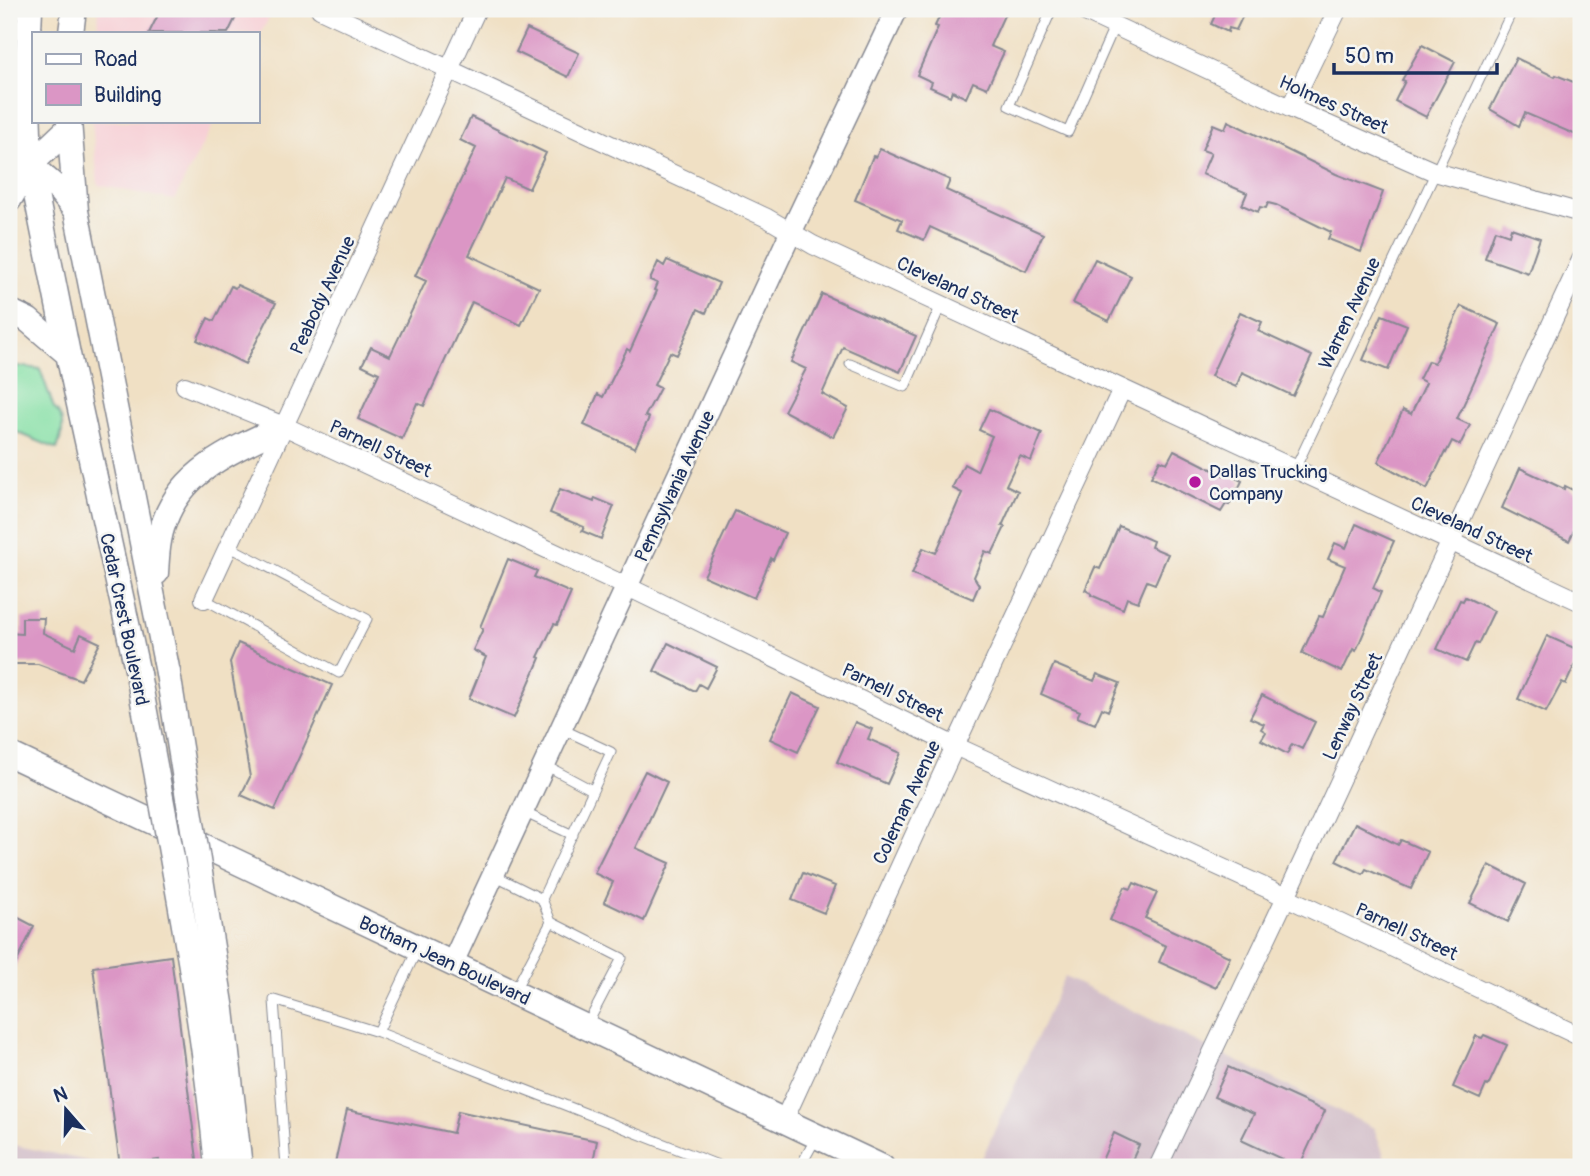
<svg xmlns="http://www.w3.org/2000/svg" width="1590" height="1176" viewBox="0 0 1590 1176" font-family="Pangolin,sans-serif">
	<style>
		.built { fill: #f7cfd5 }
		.industrial { fill: #d2bdc8 }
		.green { fill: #86e0a6; stroke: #508882; stroke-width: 2 }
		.building { fill: #db96c5 }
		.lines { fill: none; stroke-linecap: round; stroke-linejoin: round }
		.service-casing { stroke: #868891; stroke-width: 11 }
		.minor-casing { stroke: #868891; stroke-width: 20 }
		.tertiary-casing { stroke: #868891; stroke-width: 24 }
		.secondary-casing { stroke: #868891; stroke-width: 27 }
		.service { stroke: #fff; stroke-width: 9 }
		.minor { stroke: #fff; stroke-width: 18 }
		.tertiary { stroke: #fff; stroke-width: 21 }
		.secondary { stroke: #fff; stroke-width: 24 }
		.secondary-bridge-casing { stroke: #868891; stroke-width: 27; stroke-linecap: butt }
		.secondary-bridge { stroke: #fff; stroke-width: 24 }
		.poi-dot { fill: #b5179e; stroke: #f6f6f2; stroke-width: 2.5 }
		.labels { text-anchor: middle; stroke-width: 5; stroke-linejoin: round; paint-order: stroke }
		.street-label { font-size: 19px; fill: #1b2f5e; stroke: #f6f6f2 }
		.poi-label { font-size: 19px; fill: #1b2f5e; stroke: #f6f6f2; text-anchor: start }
	</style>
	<rect width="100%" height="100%" fill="#f6f6f2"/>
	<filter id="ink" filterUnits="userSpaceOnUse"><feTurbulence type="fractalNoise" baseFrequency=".0143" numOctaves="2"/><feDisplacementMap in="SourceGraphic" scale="14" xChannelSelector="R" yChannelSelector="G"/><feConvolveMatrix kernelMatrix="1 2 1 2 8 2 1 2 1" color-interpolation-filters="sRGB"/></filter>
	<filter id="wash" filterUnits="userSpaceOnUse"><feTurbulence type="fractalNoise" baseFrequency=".00686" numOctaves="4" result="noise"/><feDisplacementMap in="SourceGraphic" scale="28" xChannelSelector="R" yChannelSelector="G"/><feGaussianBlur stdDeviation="1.57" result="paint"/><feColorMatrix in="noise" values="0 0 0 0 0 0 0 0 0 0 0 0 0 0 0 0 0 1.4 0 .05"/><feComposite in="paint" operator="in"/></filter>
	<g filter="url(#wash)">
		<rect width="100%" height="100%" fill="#f0e0c4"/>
		<path class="built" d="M99 9H274L257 40V33H97Z
			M92 121H215L174 200 98 185Z"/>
		<path class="industrial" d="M1064 977 1374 1128 1385 1158 1381 1167H978Z
			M9 1144 115 1167H9Z"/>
		<path class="green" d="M9 365 40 369 54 408C67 419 62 435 57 449L9 429Z"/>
		<g id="blocks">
			<path class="building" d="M161 9H240L228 33H149Z
				M943 9H1007L990 46 1004 52 987 88 973 82 966 98 952 91 950 96 930 87 932 82 917 75 938 27 935 26Z
				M1218 9H1246L1236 30 1229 28 1228 32 1211 24Z
				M527 29 579 53 568 77 516 52Z
				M1422 45 1455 62 1426 117 1395 101 1405 81 1402 80Z
				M1516 58 1555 77 1556 75 1581 85V137L1525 113 1519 126 1490 109Z
				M471 117 546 153 529 189 505 178 469 255 539 288 521 325 472 302 424 406 417 403 402 439 358 419 379 373 362 365 371 347 390 356 426 281 415 276 476 148 460 140Z
				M1228 121 1336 174 1383 192 1361 252 1328 239 1331 232 1276 205 1268 203 1266 208 1260 207 1258 212 1242 205 1247 193 1202 174 1211 153 1202 150 1213 124 1225 129Z
				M880 149 950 180 946 190 1043 234 1026 271 930 227 924 240 898 229 902 220 855 200 873 156 876 157Z
				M1511 228 1540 238 1528 273 1485 258 1495 230 1509 235Z
				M1095 259 1131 276 1109 321 1073 303Z
				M667 260 719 283 706 313 698 309 677 355 670 352 654 385 660 388 645 416 649 418 635 448 584 425 598 394 603 397 627 349 630 351 657 291 654 290 657 283 650 280 658 262 664 266Z
				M237 285 276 303 245 364 197 340 208 318 214 321 231 286 235 288Z
				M822 294 916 336 900 372 843 347 822 394 848 408 833 437 784 411 806 369 791 362Z
				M1461 306 1500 324 1457 419 1470 425 1460 445 1452 441 1446 453 1445 452 1427 489 1378 462 1403 410 1411 414 1426 383 1419 379 1428 361 1434 363Z
				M1240 312 1262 322 1258 331 1312 356 1293 396 1242 372 1236 387 1211 376Z
				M1382 315 1407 325 1388 370 1363 360Z
				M989 409 1042 433 1031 461 1020 456 1006 485 1018 491 1002 526 1005 527 992 554 985 551 974 577 979 585 973 599 912 574 923 548 936 553 962 493 952 488 964 464 977 471 992 436 979 430Z
				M1174 450 1223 475 1224 472 1242 481 1234 498 1229 505 1226 504 1221 512 1151 477 1160 460 1167 463Z
				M1520 468 1564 489 1565 486 1581 494V516L1569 541 1502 508Z
				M560 489 594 502 595 498 614 506 601 539 582 531 584 527 550 513Z
				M735 511 785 533 773 560 771 558 754 598 704 576Z
				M1356 524 1394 541 1373 588 1381 592 1356 651 1353 649 1342 672 1302 653 1319 616 1323 617 1345 566 1328 559 1335 543 1346 548Z
				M1119 526 1153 541 1151 547 1168 554 1155 584 1147 581 1138 602 1127 598 1123 609 1091 595V593L1085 590 1095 567 1100 569Z
				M508 559 537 571 534 577 571 593 557 625 554 624 538 657 540 658 514 718 469 699 486 657 473 650 483 629 480 627Z
				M1465 597 1494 611 1478 644 1475 643 1466 662 1437 649 1460 600 1463 601Z
				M22 618H44L43 633 75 648 81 634 100 643 81 680 38 664H9V633L22 634Z
				M1547 636 1581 651 1566 684 1562 682 1546 712 1518 699Z
				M238 643 332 685 275 810 241 795 250 777 230 662Z
				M668 643 717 667 706 688 699 684 695 691 654 671Z
				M1054 664 1094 681 1097 674 1120 683 1108 711 1102 708 1095 724 1077 717 1080 711 1041 694Z
				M792 693 820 706 798 752 770 739Z
				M1262 695 1315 722 1302 749 1292 744 1287 754 1261 740 1266 732 1261 729 1264 724 1250 718Z
				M855 722 872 729 868 739 901 753 887 784 837 762Z
				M645 771 667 782 636 848 670 863 644 921 604 902 613 882 594 873Z
				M1355 823 1398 845 1401 840 1428 852 1411 889 1366 869 1363 874 1336 861Z
				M1489 865 1526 884 1508 922 1470 903Z
				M803 873 835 886 824 913 792 900Z
				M1134 883 1157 893 1145 918 1230 957 1216 988 1159 962 1166 946 1110 920 1125 887 1131 889Z
				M9 913 34 926 9 978Z
				M171 956 198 1167H160L159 1160 120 1166 93 967Z
				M1484 1035 1507 1045 1488 1086 1486 1085 1480 1099 1453 1087 1476 1036 1482 1038Z
				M1228 1067 1325 1111 1299 1167 1241 1140 1254 1114 1214 1097Z
				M347 1110 453 1133 458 1111 597 1141 592 1167H334Z
				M1114 1133 1139 1145 1129 1167H1099Z"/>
		</g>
	</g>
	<g filter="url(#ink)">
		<use href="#blocks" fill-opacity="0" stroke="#868891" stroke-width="2"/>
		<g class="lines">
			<defs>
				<path id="service" d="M1052 9 1009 106 1068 132 1115 25
					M850 364 905 387 941 305
					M1295 469 1513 9
					M204 599 339 673 367 619 228 546
					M545 765 592 790
					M523 812 573 835
					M494 875 542 899 551 922
					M542 899 611 752 562 729
					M418 948 378 1032 723 1167
					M515 990 551 922 622 958 587 1025
					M286 1167 274 1000 378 1032
					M800 1167 816 1138"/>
				<path id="minor" d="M320 9 767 218 813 245 1581 602
					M1079 9 1290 108 1435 172 1581 213
					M9 28 28 30
					M1290 108 1338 9
					M185 386 284 426 628 587 955 746 1286 897 1581 1037
					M204 599 477 9
					M784 1120 955 746 1122 389
					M1158 1167 1286 897 1581 260"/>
				<path id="tertiary" d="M452 964 791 232 897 9"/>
				<path id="secondary" d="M30 9 27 73 30 165 68 354 138 674
					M71 33 74 9
					M69 121 76 211 168 673
					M30 165 58 189 76 211
					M9 200 30 165 69 128
					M9 311 28 320 68 354
					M156 573C157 555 158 536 165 520 184 468 239 447 284 426
					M9 754 882 1167"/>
			</defs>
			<use href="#service" class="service-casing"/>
			<use href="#minor" class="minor-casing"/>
			<use href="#tertiary" class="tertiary-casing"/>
			<use href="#secondary" class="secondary-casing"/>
			<use href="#service" class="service"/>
			<use href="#minor" class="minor"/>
			<use href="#tertiary" class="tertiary"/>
			<use href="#secondary" class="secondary"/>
			<defs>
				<path id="secondary-bridge" d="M168 673 222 1010 240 1167
					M138 674C168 838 202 1001 217 1167"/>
			</defs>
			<use href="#secondary-bridge" class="secondary-bridge-casing"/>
			<use href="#secondary-bridge" class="secondary-bridge"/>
		</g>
	</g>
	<circle class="poi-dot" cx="1195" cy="482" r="7"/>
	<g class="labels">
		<g class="street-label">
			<text transform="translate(1334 104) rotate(24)" y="7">Holmes Street</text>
			<text transform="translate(958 289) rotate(25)" y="7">Cleveland Street</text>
			<text transform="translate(322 295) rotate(-65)" y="7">Peabody Avenue</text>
			<text transform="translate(1349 313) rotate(-65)" y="7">Warren Avenue</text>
			<text transform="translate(381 448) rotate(25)" y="7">Parnell Street</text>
			<text transform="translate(674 486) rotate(-65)" y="7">Pennsylvania Avenue</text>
			<text transform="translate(1472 529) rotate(25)" y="7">Cleveland Street</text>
			<text transform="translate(125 619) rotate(78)" y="7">Cedar Crest Boulevard</text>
			<text transform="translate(893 692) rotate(26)" y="7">Parnell Street</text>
			<text transform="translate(1352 706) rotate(-65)" y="7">Lenway Street</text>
			<text transform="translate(906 802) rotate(-65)" y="7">Coleman Avenue</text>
			<text transform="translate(1407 931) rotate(25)" y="7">Parnell Street</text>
			<text transform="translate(445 960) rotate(25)" y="7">Botham Jean Boulevard</text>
		</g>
		<g class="poi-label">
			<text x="1209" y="478">Dallas Trucking<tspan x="1209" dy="22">Company</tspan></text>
		</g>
	</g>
	<rect width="1590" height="1176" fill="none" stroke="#f6f6f2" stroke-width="35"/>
	<rect x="32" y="32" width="228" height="91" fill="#f6f6f2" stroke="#9ea6b7" stroke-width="2"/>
	<rect x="46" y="54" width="35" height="10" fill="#ffffff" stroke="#9ea6b7" stroke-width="2"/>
	<text x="94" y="66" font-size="21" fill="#1b2f5e">Road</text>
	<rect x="46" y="84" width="35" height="21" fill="#db96c5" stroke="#9ea6b7" stroke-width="2"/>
	<text x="94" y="102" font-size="21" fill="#1b2f5e">Building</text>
	<g transform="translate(66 1110) rotate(340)" stroke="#f6f6f2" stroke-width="5" paint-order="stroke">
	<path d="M0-5L12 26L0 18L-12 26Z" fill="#1b2f5e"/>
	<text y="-10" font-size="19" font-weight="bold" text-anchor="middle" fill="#1b2f5e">N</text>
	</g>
	<path d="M1334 63v10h163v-10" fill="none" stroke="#1b2f5e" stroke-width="3.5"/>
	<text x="1345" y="63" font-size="21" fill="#1b2f5e" stroke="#f6f6f2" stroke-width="5" paint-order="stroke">50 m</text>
</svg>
